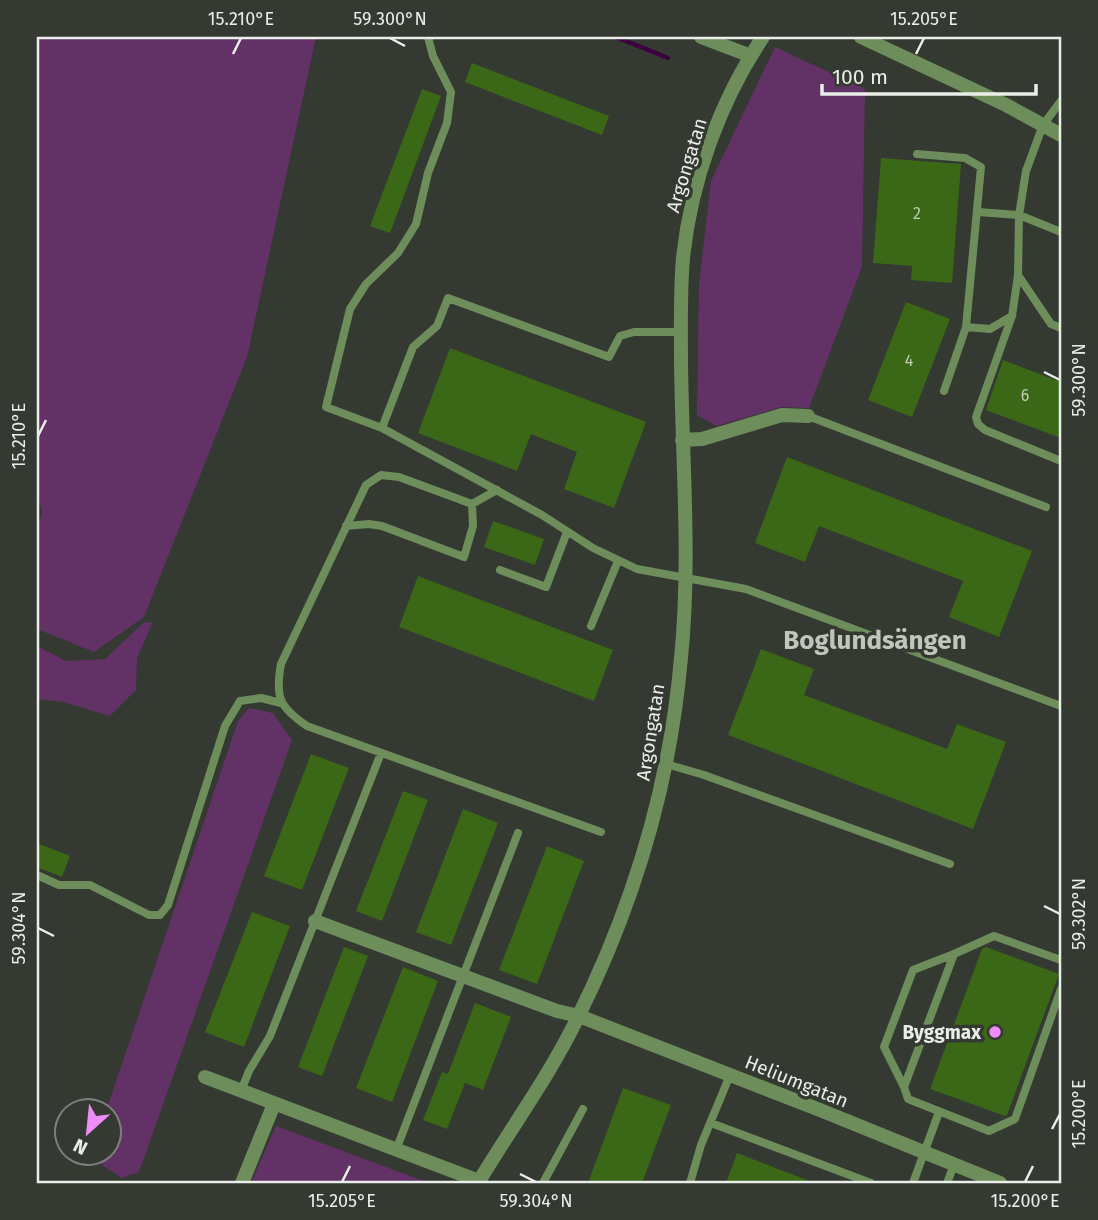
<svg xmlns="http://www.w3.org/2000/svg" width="1098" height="1220" viewBox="0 0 1098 1220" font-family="'Fira Sans',sans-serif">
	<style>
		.green { fill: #623267 }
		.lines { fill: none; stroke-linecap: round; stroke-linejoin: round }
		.stream { stroke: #3a0040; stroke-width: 4.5 }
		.building { fill: #3a6817 }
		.service { stroke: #6d8d5b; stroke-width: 8 }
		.minor { stroke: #6d8d5b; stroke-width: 14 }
		.ticks { fill: none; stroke: #eaeee9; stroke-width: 2.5 }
		.poi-dot { fill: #ee8cf8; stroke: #343931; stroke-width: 2.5 }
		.labels { text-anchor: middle; stroke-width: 7; stroke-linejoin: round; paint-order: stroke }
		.number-label { font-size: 16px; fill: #beccb4 }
		.street-label { font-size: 19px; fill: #eaeee9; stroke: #343931 }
		.poi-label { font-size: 19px; font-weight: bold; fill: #eaeee9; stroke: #343931; text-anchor: end }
		.district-label { font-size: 26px; font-weight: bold; fill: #c0c6bd; stroke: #343931 }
		.neatline { fill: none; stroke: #eaeee9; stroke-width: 2.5 }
		.ticks-label { font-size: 18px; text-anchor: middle; fill: #eaeee9 }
	</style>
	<rect width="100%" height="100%" fill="#343931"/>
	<path class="green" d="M37 37H316L247 357 144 617 94 652 37 629V528L42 513 37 491Z
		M775 47 865 89 862 267 809 408 781 407 717 426 697 415 699 283 711 181Z
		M153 622 137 658 136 690 110 716 63 702 37 699V646L66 661 105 659 143 623Z
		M249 708 273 713 292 740 139 1172 122 1178 105 1167 92 1154H108V1112L106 1111 238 721Z
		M276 1126 429 1183H251Z"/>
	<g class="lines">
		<path class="stream" d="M616 37 668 58"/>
	</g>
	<path class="building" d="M472 63 609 116 602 135 465 82Z
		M422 89 441 96 390 233 370 226Z
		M881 158 961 164 952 283 911 280 912 266 873 263Z
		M906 302 950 319 912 417 868 400Z
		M450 348 646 422 614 508 564 489 577 452 531 434 517 471 418 433Z
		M1003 360 1061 382V438L986 410Z
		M787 457 1032 551 999 637 949 617 963 581 819 526 805 562 755 543Z
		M493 521 544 539 535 565 484 547Z
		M418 576 613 650 594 701 399 627Z
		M761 649 814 669 804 695 947 749 957 724 1006 742 973 829 728 735Z
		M311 754 349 768 302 890 264 876Z
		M403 791 428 800 382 921 356 911Z
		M463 809 498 823 451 945 416 932Z
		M37 843 70 856 62 877 37 867Z
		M547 846 584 861 537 984 499 970Z
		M252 912 290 926 244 1047 205 1032Z
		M344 947 368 956 322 1076 298 1067Z
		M986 947 1059 974 1007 1115 1005 1116 930 1089 982 949Z
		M403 967 438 981 392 1102 356 1088Z
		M475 1003 511 1017 483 1090 465 1083 447 1129 423 1120 442 1072 448 1074Z
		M623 1088 671 1105 642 1183H588Z
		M737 1153 812 1182V1183H726Z"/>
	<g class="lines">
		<path class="service" d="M1061 101 1043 125 1026 171 1019 215 1018 275 1012 316 976 417 978 424 985 430 1061 461
			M917 154 965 158 981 167 966 327 944 391
			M978 212 1019 215 1061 232
			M1018 275 1051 324 1061 328
			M966 327 990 329 1012 316
			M681 332H634L620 336 609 357 448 298 437 326 413 347 382 428 542 515 593 548 637 569 746 589 1061 706
			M808 416 1046 507
			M382 428 326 407 350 309 366 284 398 253 416 224 428 173 447 123 451 92 433 56 428 37
			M497 490 472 504 399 477 381 475 366 485 281 664C275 697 279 707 307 726L601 832
			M346 526 369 524 382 526 464 557 473 526 472 504
			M500 570 546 587 567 532
			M591 626 618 561
			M666 764 704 775 950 864
			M37 875 59 885H90L149 915H160L168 905 225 726 240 701 261 698 281 703
			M1061 960 994 936 954 954 904 1087 908 1099 989 1131 1015 1119 1061 989
			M904 1087 884 1047 913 970 954 954
			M241 1091 249 1071 270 1036 381 753
			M711 1123 871 1183
			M396 1150 518 833
			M543 1183 583 1109
			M690 1183 701 1145 730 1075
			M913 1183 939 1112
			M947 1183 954 1165"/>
		<path class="minor" d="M701 37 751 56
			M861 37 1006 105 1061 135
			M682 440 702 439 782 415 808 416
			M315 921 557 1011 579 1016 820 1110 1000 1183
			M205 1077 479 1181
			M242 1183 274 1104
			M478 1183C511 1128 550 1075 578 1017 634 904 670 784 681 658 691 559 682 460 681 361 681 327 680 292 683 258 691 181 720 101 763 37"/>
	</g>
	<path class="ticks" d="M390 38 405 46M233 54 241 38M916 54 924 38M1044 372 1060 380M38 436 46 420M1044 906 1060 914M38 928 54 936M1052 1129 1060 1114M520 1174 536 1182M342 1182 350 1166M1025 1182 1033 1166"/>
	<circle class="poi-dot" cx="995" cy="1032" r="7"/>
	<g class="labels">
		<g class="number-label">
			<text x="917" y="219">2</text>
			<text x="909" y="366">4</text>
			<text x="1025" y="401">6</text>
		</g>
		<g class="street-label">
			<text transform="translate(686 165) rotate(-73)" y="7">Argongatan</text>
			<text transform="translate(650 732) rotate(-81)" y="7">Argongatan</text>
			<text transform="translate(797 1081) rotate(22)" y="7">Heliumgatan</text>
		</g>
		<g class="poi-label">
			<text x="981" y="1039">Byggmax</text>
		</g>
		<g class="district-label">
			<text x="875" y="649">Boglundsängen</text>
		</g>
	</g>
	<rect width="1098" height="1220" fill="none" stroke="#343931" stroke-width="77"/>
	<g transform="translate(88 1132) rotate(207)"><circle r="33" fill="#343931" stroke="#7d817b" stroke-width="2"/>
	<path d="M0-5L12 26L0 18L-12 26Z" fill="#ee8cf8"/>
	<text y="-10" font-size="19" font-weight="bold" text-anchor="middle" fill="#eaeee9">N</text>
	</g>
	<path d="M822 84v10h214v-10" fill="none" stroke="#eaeee9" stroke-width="3.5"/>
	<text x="832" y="84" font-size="21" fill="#eaeee9" stroke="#343931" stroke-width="5" paint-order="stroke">100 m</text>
	<rect x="38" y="38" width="1022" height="1144" class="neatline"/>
	<g class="ticks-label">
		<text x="241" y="25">15.210°E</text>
		<text x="390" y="25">59.300°N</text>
		<text x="924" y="25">15.205°E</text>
		<text transform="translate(1079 380) rotate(-90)" y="6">59.300°N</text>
		<text transform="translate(19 436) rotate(-90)" y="6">15.210°E</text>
		<text transform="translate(1079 914) rotate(-90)" y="6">59.302°N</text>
		<text transform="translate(19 928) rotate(-90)" y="6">59.304°N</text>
		<text transform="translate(1079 1114) rotate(-90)" y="6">15.200°E</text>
		<text x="342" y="1207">15.205°E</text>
		<text x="536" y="1207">59.304°N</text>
		<text x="1025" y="1207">15.200°E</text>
	</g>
</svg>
